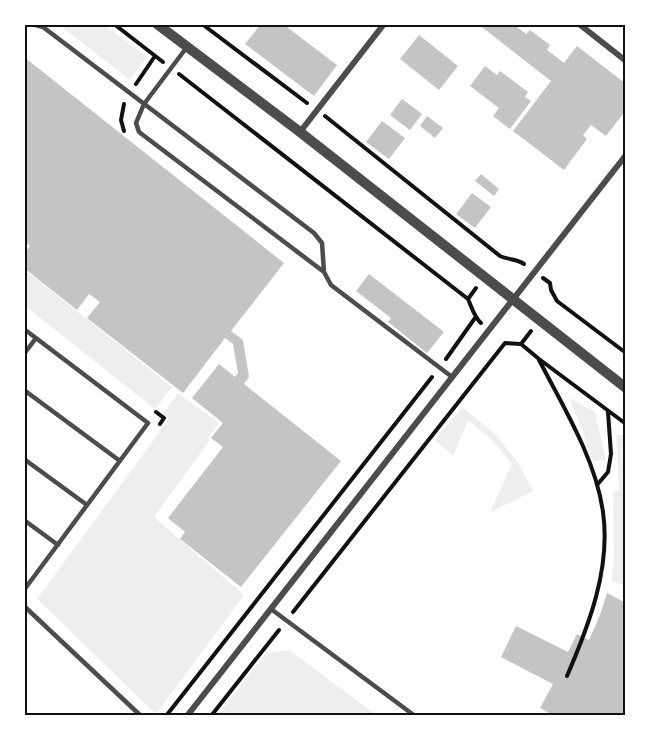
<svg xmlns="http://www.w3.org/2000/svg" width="650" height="740" viewBox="0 0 650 740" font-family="'Fira Sans Condensed',sans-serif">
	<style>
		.green { fill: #eee }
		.building { fill: #c4c4c4 }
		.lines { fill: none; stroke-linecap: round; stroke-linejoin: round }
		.path { stroke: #111; stroke-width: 4 }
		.service { stroke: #4c4c4c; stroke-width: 4.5 }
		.minor { stroke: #4c4c4c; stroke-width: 6 }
		.tertiary { stroke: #4c4c4c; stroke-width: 10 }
		.neatline { fill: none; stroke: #111; stroke-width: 2 }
	</style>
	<rect width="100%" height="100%" fill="#fff"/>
	<path class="green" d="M58 24H103L147 57 130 80Z
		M24 269 172 387 155 409 24 305Z
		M178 393 219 423 208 438 210 440 154 517 244 595 156 714 37 599 169 419 163 414Z
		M569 398 595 412 606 460 592 461 583 432Z
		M462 407 495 434 517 461 533 491 490 512 512 464 491 439 468 420 453 456 435 440Z
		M616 435H622L626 441V586L612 581 614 555 613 492 619 490Z
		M289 650 378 716H217L266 653Z"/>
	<path class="building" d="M261 24H283L337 65 314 96 245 44Z
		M478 24H513L526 34 530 30 550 45 547 50 564 63 577 46 626 84V110L606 136 591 125 583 135 587 139 564 170 513 131 551 81Z
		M419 35 458 66 439 90 400 59Z
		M24 57 284 263 231 331 243 340 249 377 244 384 341 461 241 587 180 539 185 532 168 518 223 447 211 438 223 423 192 398 219 364 235 377 238 373 233 344 225 338 183 393 87 318 100 302 89 294 77 310 24 268V254L30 246 24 241Z
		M485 66 497 75 500 71 528 92 525 97 531 101 510 129 493 116 499 108 470 86Z
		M402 99 422 114 410 130 390 115Z
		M427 116 443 128 435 138 420 126Z
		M382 121 405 138 389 159 366 142Z
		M481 174 499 189 494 196 475 181Z
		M472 193 491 207 475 228 456 214Z
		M369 274 444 332 427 353 388 322 391 318 356 291Z
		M607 593 626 603V716H551V714L540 708 553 684 501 657 516 626 568 652 577 634 589 640 600 615Z"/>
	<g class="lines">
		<path class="path" d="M114 24 163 62
			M202 24 307 103
			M179 74 468 299C472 308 474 317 481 323
			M136 84 155 56
			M124 104 121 120 124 131
			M325 116 500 256C509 260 517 259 524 264
			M543 278 550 283 551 290 557 301 626 353
			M468 299 476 288
			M521 344 531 331
			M446 359 475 318
			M539 360C563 406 596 460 603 512 611 568 589 625 567 676
			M156 412 164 418 160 424
			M597 485 608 472 611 454 608 412
			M293 612 505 343 521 344 539 359 626 424
			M166 716 432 377
			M211 716 279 630"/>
		<path class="service" d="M32 24 43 27 314 233 322 243 324 272 331 285 452 377
			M187 47 144 104 136 123 139 132 324 272
			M24 329 148 423 24 590
			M24 354 36 338
			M24 390 120 461
			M24 459 87 505
			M24 520 58 545
			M24 606 141 716
			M271 609 415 716"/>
		<path class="minor" d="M579 24 626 61
			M300 132 384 24
			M187 716 626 155"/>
		<path class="tertiary" d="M157 24 300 132 626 388"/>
	</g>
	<rect width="650" height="740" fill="none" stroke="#ffffff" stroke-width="51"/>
	<rect x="26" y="26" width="598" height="688" class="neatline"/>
</svg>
